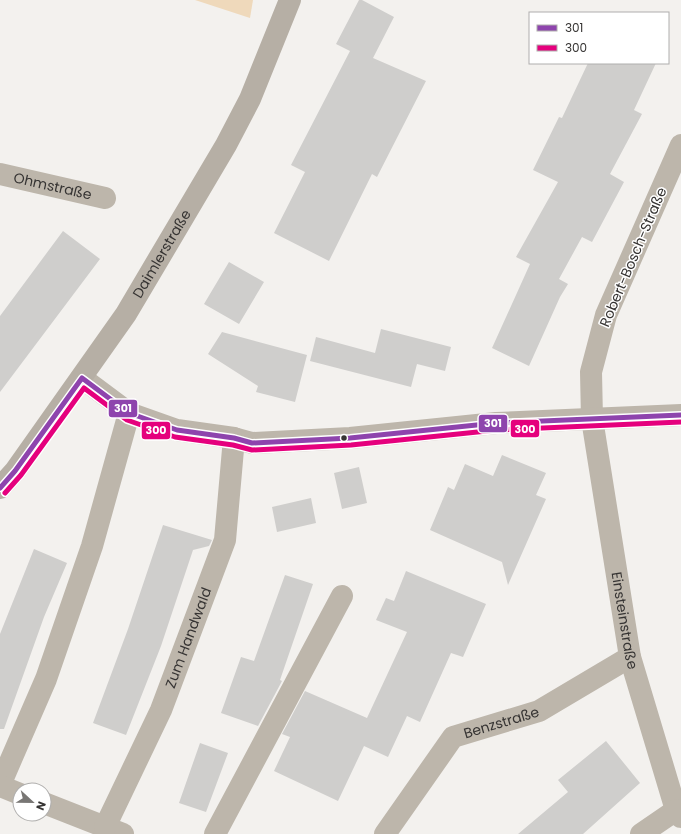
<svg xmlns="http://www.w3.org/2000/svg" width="681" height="834" viewBox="0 0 681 834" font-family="Poppins,sans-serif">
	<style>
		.green { fill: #efd9bb }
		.building { fill: #cfcecc }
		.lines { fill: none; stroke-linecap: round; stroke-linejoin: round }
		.minor { stroke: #bdb6ab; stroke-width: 22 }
		.major { stroke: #b6afa5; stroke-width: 22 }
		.bus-1-casing { stroke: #fff; stroke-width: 8 }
		.bus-2-casing { stroke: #fff; stroke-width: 8 }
		.bus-1 { stroke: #8e44ad; stroke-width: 5 }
		.bus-2 { stroke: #e5007d; stroke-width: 5 }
		.bus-dot { fill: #363433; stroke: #fff; stroke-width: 1.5 }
		.labels { text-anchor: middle; stroke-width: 3; stroke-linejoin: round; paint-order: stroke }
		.street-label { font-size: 14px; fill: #363433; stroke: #fff }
		.line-badge { stroke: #fff; stroke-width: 1.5 }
		.badge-label { font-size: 11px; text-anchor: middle; font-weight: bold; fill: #fff }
	</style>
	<rect width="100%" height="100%" fill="#f3f1ee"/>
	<path class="green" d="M195 0H253L250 18Z"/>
	<path class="building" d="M359 0H362L394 17 373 58 426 81 377 177 372 174 329 261 274 233 305 172 291 165 350 51 336 44Z
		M588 63H656L634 110 642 114 610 174 624 182 592 242 582 237 559 279 568 284 560 297 529 366 492 348 530 264 516 257 558 182 533 170 559 117 562 118Z
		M63 231 100 259 0 392V316Z
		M229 262 264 282 239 324 204 304Z
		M381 329 451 347 445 371 417 364 411 387 310 361 316 337 375 353Z
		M222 332 307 355 295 402 256 392 258 386 208 354Z
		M502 455 546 473 536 495 546 499 508 585 502 562 430 530 448 487 454 490 465 464 493 476Z
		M359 467 367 503 342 509 334 473Z
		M311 498 316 523 277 532 272 507Z
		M163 525 212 540 209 546 193 550 161 646 126 735 93 723 128 629Z
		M34 549 67 563 44 617 4 729H0V634Z
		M406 571 486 604 463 657 451 653 420 722 407 716 388 757 364 746 338 801 274 771 290 737 282 734 305 691 367 718 407 632 376 620 386 598 394 601Z
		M285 575 313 584 280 680 282 681 258 726 221 713 241 657 254 661Z
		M606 741 640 783 583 834H518L568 792 558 780Z
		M200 743 228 753 206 812 179 803Z"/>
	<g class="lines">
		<g class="minor">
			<path id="s1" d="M681 145 606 315 591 372 592 419 630 657 676 810 681 817"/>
			<path id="s2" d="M0 174 105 198"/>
			<path d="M82 378 129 413 177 430 234 438 252 443 350 438 496 423 681 415"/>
			<path d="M0 785 46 679 92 546 129 413"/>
			<path d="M0 786 20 794"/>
			<path d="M44 803 123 834"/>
			<path id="s3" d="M105 827 161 710 225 540 234 438"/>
			<path d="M215 834 342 596"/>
			<path id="s4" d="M385 834 453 737 539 711 630 657"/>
			<path d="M641 834 676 810"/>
		</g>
		<path class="major" id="s5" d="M0 488 15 471 126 314 226 145 250 99 290 0"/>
		<defs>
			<path id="bus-1" d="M0 488 15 471 82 378 129 413 177 430 234 438 252 443 350 438 496 423 681 415"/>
			<path id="bus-2" d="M5 493 21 475 84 388 127 420 175 437 233 445 252 450 351 445 497 430 681 422"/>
		</defs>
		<use href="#bus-1" class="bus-1-casing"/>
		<use href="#bus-2" class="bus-2-casing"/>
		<use href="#bus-1" class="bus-1"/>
		<use href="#bus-2" class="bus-2"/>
	</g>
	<circle class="bus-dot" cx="344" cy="438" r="3.5"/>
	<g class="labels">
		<g class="street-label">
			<text dy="5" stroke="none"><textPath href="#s2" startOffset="54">Ohmstraße</textPath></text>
			<text dy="5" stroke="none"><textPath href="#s5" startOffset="285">Daimlerstraße</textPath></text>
			<text transform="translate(633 257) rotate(-67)" y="5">Robert-Bosch-Straße</text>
			<text dy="5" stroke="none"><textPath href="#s1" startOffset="496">Einsteinstraße</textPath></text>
			<text dy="5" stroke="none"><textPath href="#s3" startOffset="207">Zum Handwald</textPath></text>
			<text dy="5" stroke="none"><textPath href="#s4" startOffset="169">Benzstraße</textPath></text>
		</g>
	</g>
	<g class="line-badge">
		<rect x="108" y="399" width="30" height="19" rx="4" fill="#8e44ad"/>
		<rect x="478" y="414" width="30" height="19" rx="4" fill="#8e44ad"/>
		<rect x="510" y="419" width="30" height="19" rx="4" fill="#e5007d"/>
		<rect x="141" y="421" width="30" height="19" rx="4" fill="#e5007d"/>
	</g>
	<g class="badge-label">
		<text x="123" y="412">301</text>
		<text x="493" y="427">301</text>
		<text x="525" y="433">300</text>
		<text x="156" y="434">300</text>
	</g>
	<rect x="529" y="12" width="140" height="52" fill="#ffffff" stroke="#afaead"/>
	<rect x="537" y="25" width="20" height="6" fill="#8e44ad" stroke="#afaead"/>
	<text x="565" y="32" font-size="12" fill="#363433">301</text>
	<rect x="537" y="45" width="20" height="6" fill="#e5007d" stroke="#afaead"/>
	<text x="565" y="52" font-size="12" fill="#363433">300</text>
	<g transform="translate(32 802) rotate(112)"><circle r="19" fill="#ffffff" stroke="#afaead"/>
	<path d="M0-3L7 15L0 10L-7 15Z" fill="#787674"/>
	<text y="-6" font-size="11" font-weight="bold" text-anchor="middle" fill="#363433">N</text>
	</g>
</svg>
